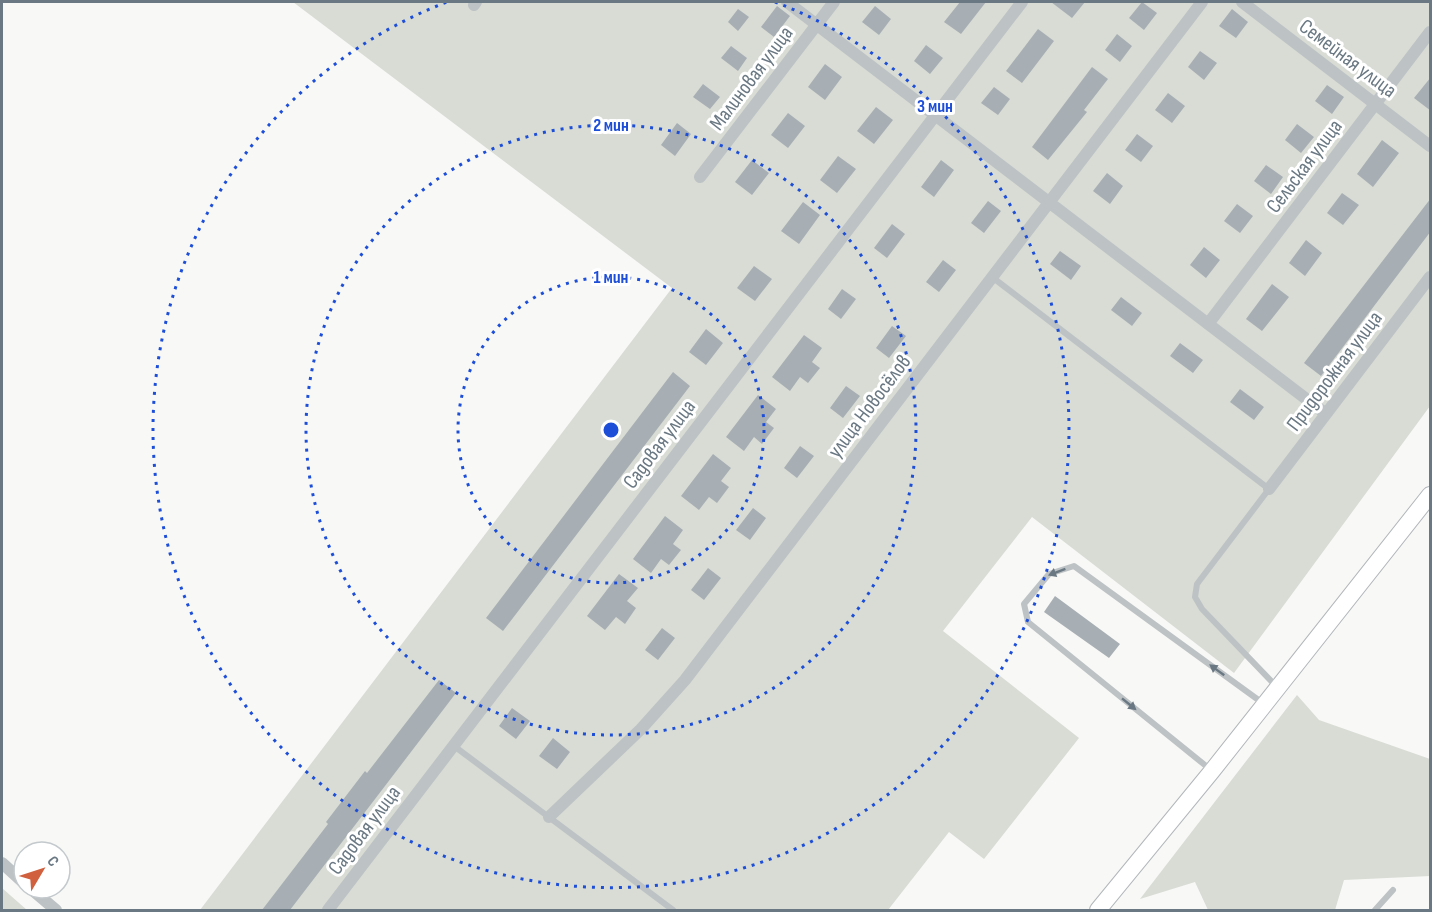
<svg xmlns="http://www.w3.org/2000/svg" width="1432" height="912" viewBox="0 0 1432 912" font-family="'Sofia Sans Condensed',sans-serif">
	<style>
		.green { fill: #d8dcd5 }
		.building { fill: #a8afb4 }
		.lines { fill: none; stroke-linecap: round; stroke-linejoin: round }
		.secondary-casing { stroke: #b2b7bb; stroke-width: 18 }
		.service { stroke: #bdc2c5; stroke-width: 6 }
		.minor { stroke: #bdc2c5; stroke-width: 12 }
		.secondary { stroke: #fff; stroke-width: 16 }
		.oneway { fill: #6a7883 }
		.ring { fill: none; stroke: #1d4ed8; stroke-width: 3; stroke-dasharray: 3 6 }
		.labels { text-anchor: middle; stroke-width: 6; stroke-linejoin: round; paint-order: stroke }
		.street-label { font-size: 21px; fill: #6a7883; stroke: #fff }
		.centre { fill: #1d4ed8; stroke: #fff; stroke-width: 3 }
		.ring-label { font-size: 18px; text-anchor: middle; font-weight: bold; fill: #1d4ed8; stroke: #fff; stroke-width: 6; stroke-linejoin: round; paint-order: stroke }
	</style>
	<rect width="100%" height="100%" fill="#f8f8f6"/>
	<path class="green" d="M293 2H1430V406L1234 673 1032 517 943 631 1079 738 984 859 949 832 888 910H200L672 288Z
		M1297 695 1319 720 1430 759V876L1344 880 1335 910H1208L1195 882 1140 899Z
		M2 888 27 910H2Z"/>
	<path class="building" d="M960 2H986L961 34 944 22Z
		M1051 2H1085L1072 18Z
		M1142 2 1157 13 1144 30 1129 18Z
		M777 6 790 16 774 37 761 27Z
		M875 6 891 19 879 35 862 22Z
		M738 9 749 17 738 31 728 22Z
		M1232 9 1248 22 1236 38 1219 26Z
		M1038 29 1054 41 1022 83 1006 71Z
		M1117 34 1132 46 1120 62 1105 50Z
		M926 45 943 58 930 74 914 61Z
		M731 46 747 58 738 71 721 58Z
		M1200 51 1217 63 1204 80 1188 67Z
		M825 64 842 77 825 100 808 87Z
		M1092 67 1108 79 1084 110 1087 112 1048 160 1032 147Z
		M1431 77V111L1414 98Z
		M703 84 720 97 710 109 693 97Z
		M1327 85 1344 97 1332 114 1315 101Z
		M994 87 1010 99 998 115 981 103Z
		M1168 93 1185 106 1172 123 1155 110Z
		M876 107 893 120 874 144 857 131Z
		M788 113 805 126 788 148 771 135Z
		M677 123 691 134 675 156 661 145Z
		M1297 124 1314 137 1301 153 1285 140Z
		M1137 134 1153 146 1141 162 1125 150Z
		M1382 140 1399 153 1373 187 1357 174Z
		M838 156 856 169 837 193 820 180Z
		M752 160 769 173 752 195 735 182Z
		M941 160 954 170 934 197 921 187Z
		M1266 165 1283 177 1271 194 1254 181Z
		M1107 173 1123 186 1110 204 1093 191Z
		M1342 193 1359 205 1343 225 1327 213Z
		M1431 198V231L1321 376 1304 363Z
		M988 201 1001 211 984 233 971 223Z
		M803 202 820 215 799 244 781 231Z
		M1237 204 1253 216 1240 233 1224 221Z
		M892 224 905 234 887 258 874 248Z
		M1306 240 1322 253 1305 276 1289 263Z
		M1204 247 1220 260 1206 278 1190 265Z
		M1060 251 1081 266 1071 280 1050 264Z
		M943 260 956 270 939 292 926 282Z
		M754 266 772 279 755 301 737 288Z
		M1272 284 1289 297 1262 331 1246 319Z
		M842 289 856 299 841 319 828 309Z
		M1121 297 1142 313 1132 326 1111 310Z
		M892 326 906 336 889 358 876 348Z
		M706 329 723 343 706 365 689 352Z
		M804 335 822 348 812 362 820 368 808 383 800 377 790 391 772 377Z
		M1180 343 1203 360 1193 373 1170 356Z
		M673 372 690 386 503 631 486 618Z
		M846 386 860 396 843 418 830 408Z
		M1240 389 1264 407 1254 420 1230 402Z
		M758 395 776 409 766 422 774 428 762 444 754 437 744 451 726 437Z
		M800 446 814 456 797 478 784 468Z
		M713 454 731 468 721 481 729 487 717 503 709 497 699 510 681 496Z
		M753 508 766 518 750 540 736 530Z
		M665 516 683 530 673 544 681 550 669 565 661 559 651 573 633 559Z
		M708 568 721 578 704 600 691 590Z
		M619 574 638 588 627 601 636 608 625 624 616 617 605 630 587 616Z
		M1055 596 1120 644 1109 658 1044 612Z
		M662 628 675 638 658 660 645 650Z
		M439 680 456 693 385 786 290 910H262L328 824 326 822 365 771 367 773Z
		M512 708 530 721 516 739 499 726Z
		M553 738 570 752 557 769 539 756Z"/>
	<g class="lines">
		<defs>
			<path id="secondary" d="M1098 910 1212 771 1430 495"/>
		</defs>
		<use href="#secondary" class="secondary-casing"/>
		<path class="service" d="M992 277 1269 489 1197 584 1195 597 1202 609 1277 687
			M454 746 673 910
			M1211 770 1028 622 1024 604 1049 574 1074 566 1264 704
			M1375 910 1393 890"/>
		<path class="minor" d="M787 2 1326 414
			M1242 2 1430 146
			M474 5 476 2
			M700 177 834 2
			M1208 324 1430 32
			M1269 489 1430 277
			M549 817 641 729 685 680 1202 2
			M2 863 24 883
			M30 888 56 910
			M328 910 1022 2"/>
		<use href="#secondary" class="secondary"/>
	</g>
	<defs><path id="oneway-solid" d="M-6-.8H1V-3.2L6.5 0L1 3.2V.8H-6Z" transform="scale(1.5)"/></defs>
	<g class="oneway">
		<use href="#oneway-solid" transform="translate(1057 572) rotate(159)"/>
		<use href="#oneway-solid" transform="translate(1217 670) rotate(-144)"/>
		<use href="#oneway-solid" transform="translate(1129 704) rotate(39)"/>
	</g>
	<g class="ring">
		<circle cx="611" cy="430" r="153"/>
		<circle cx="611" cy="430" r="305"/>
		<path d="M775 2A458 458 0 1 1 447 2"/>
	</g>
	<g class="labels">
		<g class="street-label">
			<text transform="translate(1348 58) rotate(37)" y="7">Семейная улица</text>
			<text transform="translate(751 78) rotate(-53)" y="7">Малиновая улица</text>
			<text transform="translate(1304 166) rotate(-53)" y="7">Сельская улица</text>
			<text transform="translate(1334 371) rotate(-53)" y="7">Придорожная улица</text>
			<text transform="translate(869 406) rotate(-53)" y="7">улица Новосёлов</text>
			<text transform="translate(659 444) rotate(-53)" y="7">Садовая улица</text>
			<text transform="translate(364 830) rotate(-53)" y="7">Садовая улица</text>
		</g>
	</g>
	<circle cx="611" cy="430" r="9" class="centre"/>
	<g class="ring-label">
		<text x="935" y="112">3 мин</text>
		<text x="611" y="131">2 мин</text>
		<text x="611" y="283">1 мин</text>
	</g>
	<rect width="1432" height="912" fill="none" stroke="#6a7883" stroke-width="6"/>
	<g transform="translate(42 870) rotate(51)"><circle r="28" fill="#ffffff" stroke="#c3c9cd" stroke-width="1.5"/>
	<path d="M0-4.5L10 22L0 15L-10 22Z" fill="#d0603e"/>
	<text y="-9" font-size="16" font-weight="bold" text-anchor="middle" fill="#6a7883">С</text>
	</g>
</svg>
